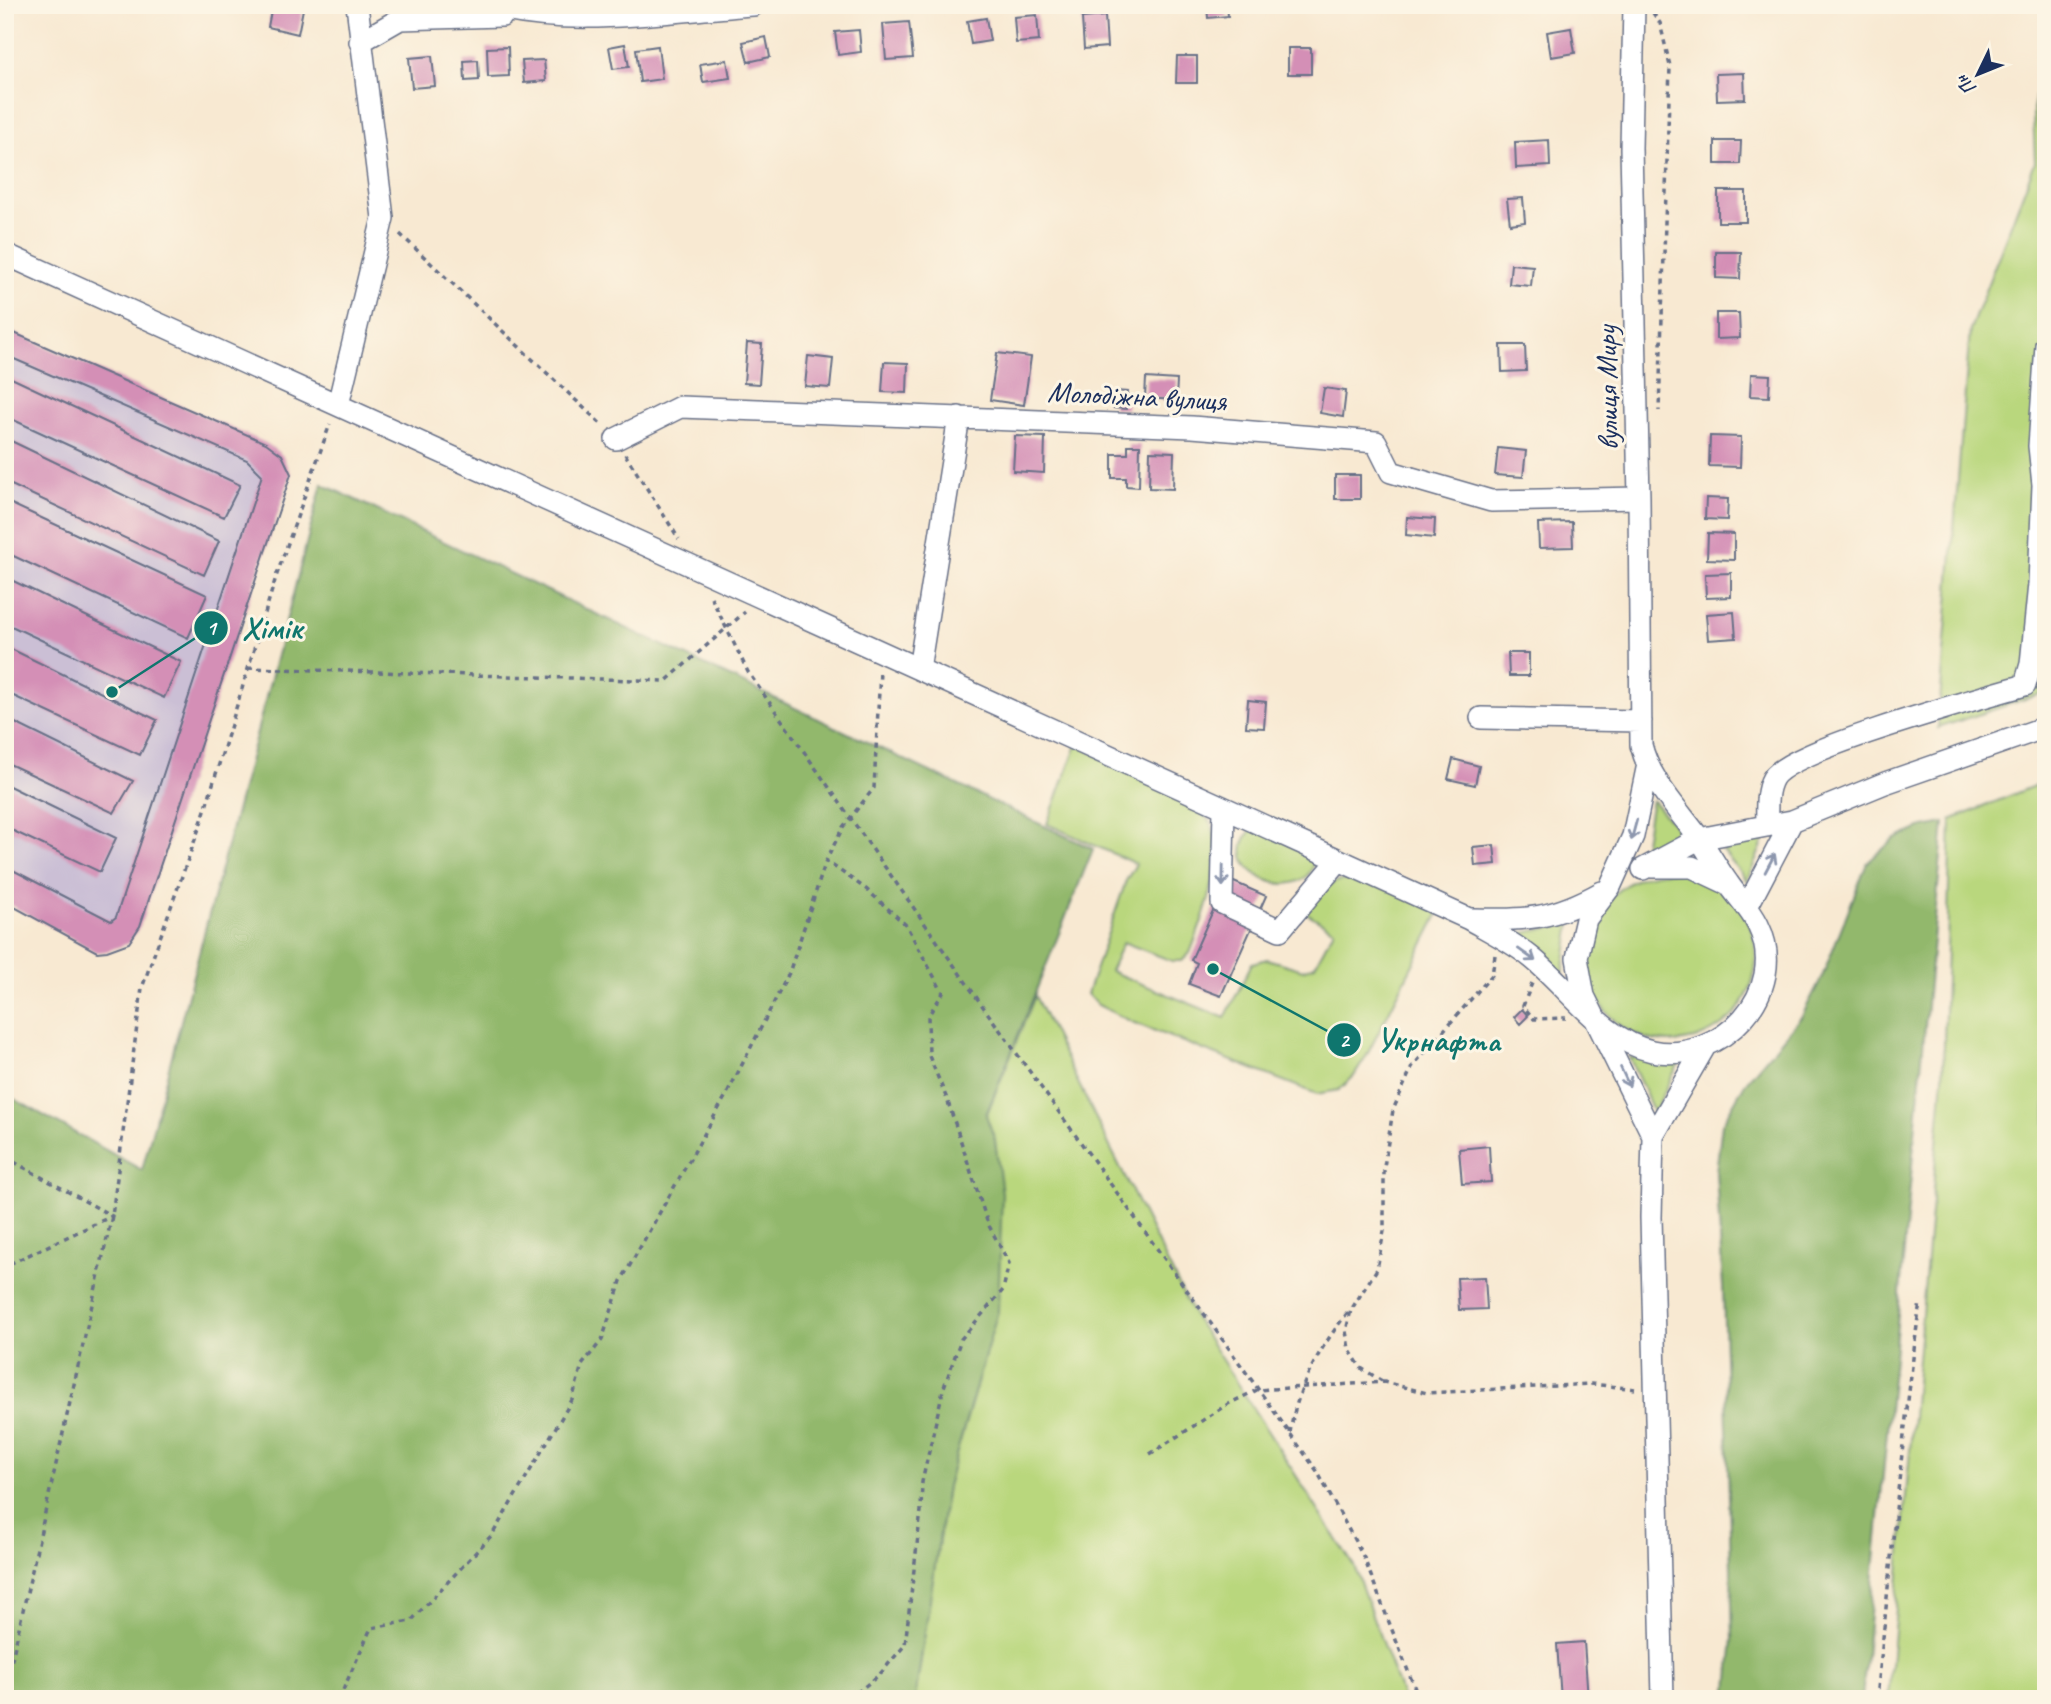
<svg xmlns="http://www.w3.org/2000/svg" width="2051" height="1704" viewBox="0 0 2051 1704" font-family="Caveat,sans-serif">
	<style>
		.industrial { fill: #cbbfd5 }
		.green { fill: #b9d77d; stroke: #6a836e; stroke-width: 2 }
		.forest { fill: #92b86c; stroke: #567465; stroke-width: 2 }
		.building { fill: #d48fb6 }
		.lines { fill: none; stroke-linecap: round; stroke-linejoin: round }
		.minor-casing { stroke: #687087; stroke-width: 24 }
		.path { stroke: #687087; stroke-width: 3.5; stroke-dasharray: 5 5; stroke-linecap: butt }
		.minor { stroke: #fff; stroke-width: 21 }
		.oneway { stroke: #8d97ae }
		.labels { text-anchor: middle; stroke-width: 6; stroke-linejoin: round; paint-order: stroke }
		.street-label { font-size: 30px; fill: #1b2f5e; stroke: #fcf5e5 }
		.leader { fill: none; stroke: #0f766e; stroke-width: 2.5 }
		.callout-dot { fill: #0f766e; stroke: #fcf5e5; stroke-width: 2.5 }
		.mark-label { font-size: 21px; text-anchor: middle; font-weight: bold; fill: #fff }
		.callout-label { font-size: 32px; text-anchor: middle; font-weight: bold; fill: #0f766e; stroke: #fcf5e5; stroke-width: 6; stroke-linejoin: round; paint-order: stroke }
	</style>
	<rect width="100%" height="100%" fill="#fcf5e5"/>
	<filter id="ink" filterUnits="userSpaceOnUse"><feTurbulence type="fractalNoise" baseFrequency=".0143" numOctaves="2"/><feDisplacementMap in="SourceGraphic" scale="14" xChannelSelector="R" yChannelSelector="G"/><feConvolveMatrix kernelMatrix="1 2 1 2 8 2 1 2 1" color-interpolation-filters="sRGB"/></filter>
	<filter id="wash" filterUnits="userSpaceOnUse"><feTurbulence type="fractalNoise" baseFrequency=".00686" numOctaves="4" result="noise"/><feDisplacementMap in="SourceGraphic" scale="28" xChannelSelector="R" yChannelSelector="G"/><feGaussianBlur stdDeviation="1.57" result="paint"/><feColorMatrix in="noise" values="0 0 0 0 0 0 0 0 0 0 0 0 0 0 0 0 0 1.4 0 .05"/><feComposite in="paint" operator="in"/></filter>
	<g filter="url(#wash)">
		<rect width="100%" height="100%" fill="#f8e9d2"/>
		<path class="industrial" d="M5 329 266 443 282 455 291 474 140 926 129 943 107 951 97 952 5 902Z"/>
		<path class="green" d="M2046 37V692L1938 728 1970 330 2035 162 2033 110Z
			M1077 745 1182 797C1192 804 1203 811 1210 822 1228 855 1203 920 1190 953L1182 961H1172L1123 942 1110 971 1225 1018 1252 963 1267 959 1303 970 1315 965 1334 930 1302 910C1309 903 1315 896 1321 890 1355 862 1407 897 1440 911L1366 1057 1354 1076 1339 1090 1317 1094 1132 1022 1096 1004 1087 994 1126 881 1136 864 1047 824Z
			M2046 781V1699H1888L1943 1077 1951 820Z
			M1652 800 1685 838 1643 853Z
			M1255 826 1315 853C1315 914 1206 873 1255 826Z
			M1767 833 1747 881 1721 848Z
			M1586 957a85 85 0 1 1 170 0a85 85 0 1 1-170 0Z
			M1571 923 1563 974 1514 935Z
			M1035 996 1195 1318 1354 1566 1403 1699H915L947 1486 998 1311 995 1140 986 1116Z
			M1629 1057 1679 1063 1654 1113Z"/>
		<path class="forest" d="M322 484 1093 849 986 1115 995 1140 1002 1193 998 1311 947 1486 915 1699H5V1094L142 1170Z
			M1944 823 1862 1699H1727L1733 1639 1723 1287 1716 1172 1722 1124 1745 1083 1802 1016 1822 977 1867 863 1893 840 1920 828Z"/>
		<g id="blocks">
			<path class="building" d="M272 5 303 9 298 34 268 27Z
				M1207 5H1227L1228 16 1208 18Z
				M1037 15 1039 41 1016 43 1014 17Z
				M1105 16 1107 47 1084 49 1082 18Z
				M986 18 990 41 971 44 967 21Z
				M909 22 913 58 886 60 883 24Z
				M1571 28 1575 53 1551 57 1547 32Z
				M859 30 861 52 838 55 835 32Z
				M766 37 770 57 748 62 743 42Z
				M625 44 629 67 613 69 609 47Z
				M658 46 662 79 640 82 636 49Z
				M508 47 509 76 488 77 487 48Z
				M1288 48H1311V74H1288Z
				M432 56 435 86 412 88 409 58Z
				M1177 56H1197V83H1176Z
				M478 60 479 80 465 81 464 61Z
				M544 60 546 81 524 83 522 61Z
				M727 60 730 78 703 82 700 64Z
				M1744 73 1745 99 1717 100 1716 74Z
				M1549 140 1550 166 1516 168 1515 142Z
				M1715 141H1741L1740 164H1715Z
				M1718 191H1746V222H1718Z
				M1523 198 1525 222 1510 224 1507 199Z
				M1716 252H1741L1740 279 1716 278Z
				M1511 264 1533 266 1531 286 1509 284Z
				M1716 313H1739L1740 338 1716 339Z
				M5 329 266 443 282 455 291 474 140 926 129 943 107 951 97 952 5 902V866L111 921 116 917 262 475 247 460 5 355Z
				M747 343 762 344 759 384 744 383Z
				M1501 345H1525L1526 371 1502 372Z
				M997 353 1031 357 1024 405 990 400Z
				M808 356 833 359 830 388 805 386Z
				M884 362 908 363 907 393 882 392Z
				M1751 374 1770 375 1769 397 1750 396Z
				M5 375 240 485 224 517 5 416Z
				M1146 378 1177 380 1176 400 1145 398Z
				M1324 388 1346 391 1343 417 1320 413Z
				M1114 391 1128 392 1126 409 1113 408Z
				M1015 436 1045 437 1044 473 1013 471Z
				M1710 436 1741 437 1740 467 1709 466Z
				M5 438 219 541 204 575 5 482Z
				M1128 445H1140L1139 487 1126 486V478H1112V454H1128Z
				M1498 448 1526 451 1523 477 1495 475Z
				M1150 451 1174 452 1173 489 1149 488Z
				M1335 475H1360V499H1335Z
				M1706 498 1728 499 1727 520 1705 519Z
				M5 501 207 595 188 638 5 552Z
				M1407 517 1435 519 1434 538 1406 535Z
				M1572 522 1573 547 1539 548 1538 523Z
				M1708 533 1734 534V560L1707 559Z
				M1731 573V597L1706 598 1705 574Z
				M5 577 181 662 164 698 5 623Z
				M1734 612 1736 638 1708 640 1706 614Z
				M5 646 157 720 140 755 5 692Z
				M1508 653H1529V676H1509Z
				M1248 700 1266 702 1264 728 1246 727Z
				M5 718 133 781 114 813 5 762Z
				M1453 759 1479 766 1475 785 1448 779Z
				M5 784 116 838 100 872 5 827Z
				M1494 845 1496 864 1475 866 1473 847Z
				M1227 879 1266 896 1221 996 1189 984 1197 963 1191 960Z
				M1522 1009 1528 1016 1520 1024 1514 1017Z
				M1489 1146 1491 1182 1462 1184 1459 1149Z
				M1485 1277 1487 1309 1459 1310 1457 1278Z
				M1584 1642 1588 1699H1561L1557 1644Z"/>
		</g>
	</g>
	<g filter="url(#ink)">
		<use href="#blocks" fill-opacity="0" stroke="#687087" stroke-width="2"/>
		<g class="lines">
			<defs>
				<path id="minor" d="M484 5C570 29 665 11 753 5
					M360 42 400 19 502 16
					M5 254 1469 919C1490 931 1514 943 1532 958 1569 988 1604 1041 1652 1051 1720 1065 1791 992 1758 925 1750 908 1738 898 1728 883 1717 868 1709 853 1699 838 1677 808 1650 781 1641 745L1639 498 1631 148 1634 5
					M338 405 383 218 357 5
					M616 439 680 407 1192 427 1376 442 1391 472 1491 501 1639 498
					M919 669 959 417
					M1481 718 1641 721
					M1647 769 1633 836 1610 887 1586 919 1577 958 1584 996 1653 1136 1651 1217 1663 1699
					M1224 808 1222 903 1280 930 1339 860
					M1767 826C1767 811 1765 792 1773 778 1791 749 1984 697 2025 685L2031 664 2039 584 2043 485 2039 446 2046 345
					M1652 867H1692L1728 884
					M1643 869 1699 839 1792 821 1885 783 2046 727
					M1748 905 1792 821
					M1472 919C1527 920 1552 920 1602 892
					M1653 1136 1704 1048"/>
			</defs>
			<use href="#minor" class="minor-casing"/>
			<path class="path" d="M1653 13 1660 23 1670 66 1659 411
				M400 234 603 426
				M625 454 679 539
				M711 597 748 672 984 1008 1317 1471 1364 1558 1419 1699
				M248 668 666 681 745 612
				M1532 983 1523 1006 1534 1019 1566 1018
				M5 1157 112 1216 5 1266
				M1382 1381 1361 1368 1349 1349 1346 1331 1351 1310 1377 1269 1384 1231V1167L1393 1110 1412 1067 1492 975 1495 955
				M1290 1433C1297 1387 1320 1347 1349 1311
				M1150 1454 1228 1404 1257 1390 1384 1382 1427 1393 1591 1384 1636 1389
				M5 1690 112 1216 142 988 202 820 276 577 330 424
				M339 1699 371 1628 411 1621 492 1535 572 1400 582 1365 602 1340 621 1281 728 1092 789 973 826 861
				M849 1699 879 1675 905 1645 921 1511 922 1482 943 1390 961 1339 1003 1290 1009 1263 988 1224 947 1099 929 1056 928 1016 943 993 906 925 866 889 826 861 843 827 874 788 880 671
				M1877 1699C1890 1566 1903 1434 1920 1302"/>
			<use href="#minor" class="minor"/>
		</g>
		<defs><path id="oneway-shaft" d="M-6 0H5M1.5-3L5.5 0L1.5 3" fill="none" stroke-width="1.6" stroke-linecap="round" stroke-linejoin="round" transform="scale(1.75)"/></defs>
		<g class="oneway">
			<use href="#oneway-shaft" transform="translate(1634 830) rotate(105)"/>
			<use href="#oneway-shaft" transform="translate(1770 863) rotate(-62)"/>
			<use href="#oneway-shaft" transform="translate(1223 876) rotate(91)"/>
			<use href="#oneway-shaft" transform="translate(1527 955) rotate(35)"/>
			<use href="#oneway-shaft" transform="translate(1625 1077) rotate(65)"/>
		</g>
	</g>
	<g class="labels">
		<g class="street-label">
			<text transform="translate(1607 388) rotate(-91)" y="10">вулиця Миру</text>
			<text transform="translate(1137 396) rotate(3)" y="10">Молодіжна вулиця</text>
		</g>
	</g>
	<path class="leader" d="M112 692L211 628M1213 969L1344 1040"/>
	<g class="callout-dot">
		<circle cx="112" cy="692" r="7"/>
		<circle cx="1213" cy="969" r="7"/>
		<circle cx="211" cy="628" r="18"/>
		<circle cx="1344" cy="1040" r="18"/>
	</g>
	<g class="mark-label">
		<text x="211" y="635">1</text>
		<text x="1344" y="1047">2</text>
	</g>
	<g class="callout-label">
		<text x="272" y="639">Хімік</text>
		<text x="1438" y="1051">Укрнафта</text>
	</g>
	<rect width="2051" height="1704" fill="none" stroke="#fcf5e5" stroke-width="28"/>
	<g transform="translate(1978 74) rotate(227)" stroke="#fcf5e5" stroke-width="5" paint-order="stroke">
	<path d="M0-5L12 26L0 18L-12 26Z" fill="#1b2f5e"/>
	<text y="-10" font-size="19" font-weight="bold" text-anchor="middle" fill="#1b2f5e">Пн</text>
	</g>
</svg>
